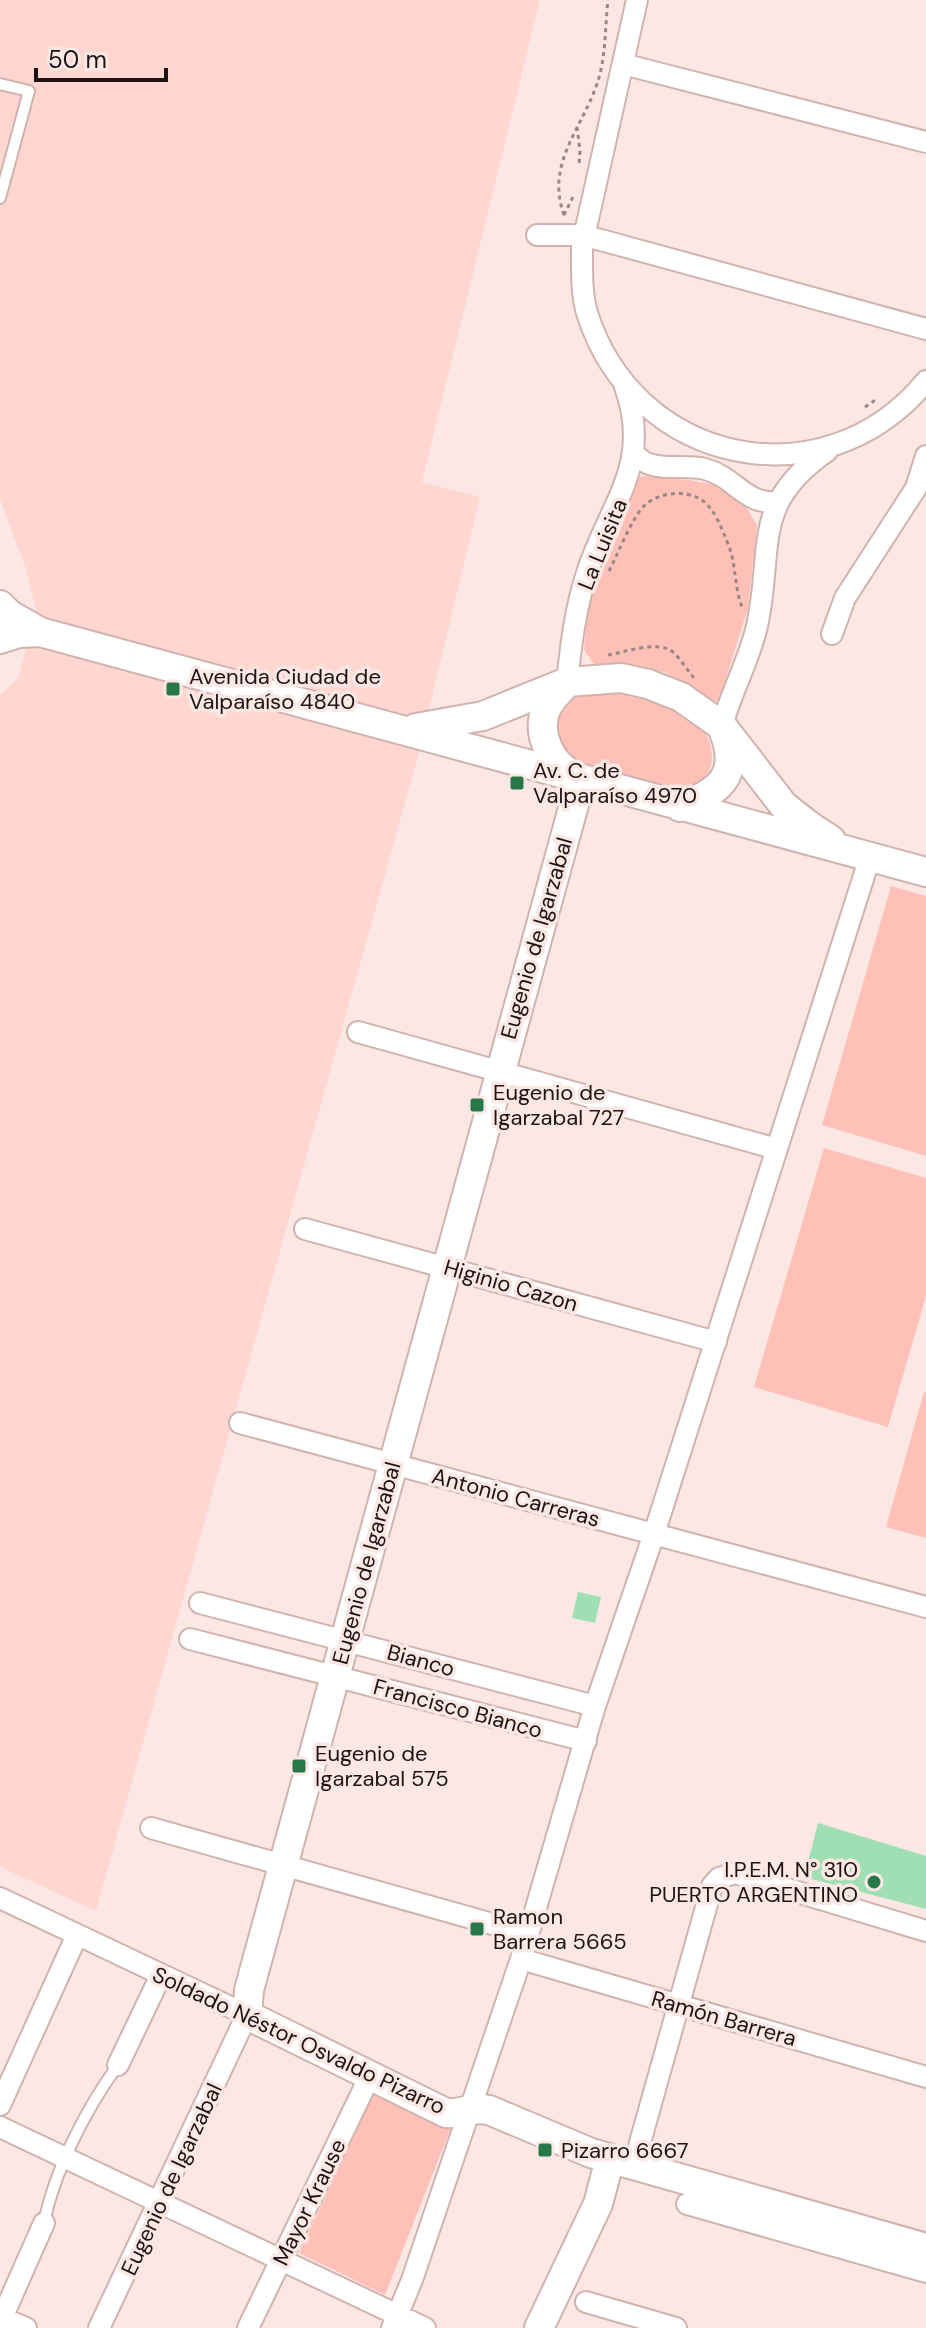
<svg xmlns="http://www.w3.org/2000/svg" width="926" height="2328" viewBox="0 0 926 2328" font-family="'DM Sans',sans-serif">
	<style>
		.built { fill: #ffd6d0 }
		.green { fill: #fec0b7 }
		.building { fill: #a0deb3 }
		.lines { fill: none; stroke-linecap: round; stroke-linejoin: round }
		.lane-casing { stroke: #d1b3ae; stroke-width: 14 }
		.street-casing { stroke: #d1b3ae; stroke-width: 24 }
		.secondary-casing { stroke: #d1b3ae; stroke-width: 32 }
		.path { stroke: #978885; stroke-width: 3; stroke-dasharray: 4 4; stroke-linecap: butt }
		.lane { stroke: #fff; stroke-width: 10 }
		.street { stroke: #fff; stroke-width: 20 }
		.secondary { stroke: #fff; stroke-width: 28 }
		.poi-dot { fill: #277848; stroke: #fbe8e5; stroke-width: 3 }
		.labels { text-anchor: middle; stroke-width: 7; stroke-linejoin: round; paint-order: stroke }
		.street-label { font-size: 22px; fill: #1e1312; stroke: #fbe8e5 }
		.poi-label { font-size: 22px; fill: #1e1312; stroke: #fbe8e5; text-anchor: start }
	</style>
	<rect width="100%" height="100%" fill="#fbe8e5"/>
	<path class="built" d="M0 0H540L422 482 480 497 417 760 96 1911 0 1867V695L18 678 36 610 25 566 0 499Z"/>
	<path class="green" d="M642 476 689 480 722 486 741 499 757 525 748 608 719 700 711 703 667 673 641 666H595L584 650 588 606 622 526 636 479Z
		M591 689C626 690 663 697 691 717 723 740 719 792 674 790L577 765 558 750C556 711 553 706 591 689Z
		M891 886 926 896V1156L822 1125Z
		M824 1148 926 1178V1296L888 1427 754 1387Z
		M924 1392H926V1538L886 1527Z
		M373 2095 450 2130 385 2295 299 2253Z"/>
	<path class="building" d="M578 1592 601 1597 595 1623 572 1618Z
		M818 1823 926 1856V1909L804 1877Z"/>
	<g class="lines">
		<defs>
			<path id="lane" d="M0 84 29 91 0 198
				M44 2223C55 2169 86 2109 118 2065"/>
			<path id="street" d="M637 0 582 246C582 268 581 292 587 313 635 465 824 505 926 381
				M623 64 926 142
				M537 235H579L601 240 926 329
				M634 453C651 475 682 463 705 469 735 477 745 505 777 502
				M832 634 845 598 916 488 926 456
				M567 682C571 646 575 609 587 573 609 504 653 465 625 387
				M722 726C731 692 749 661 757 626 774 548 750 504 827 451
				M358 1032 777 1149
				M305 1229 716 1342
				M240 1423 926 1607
				M200 1603 595 1706
				M190 1639 586 1741
				M151 1828 528 1934
				M0 1898 247 2015 99 2328
				M521 1959 926 2077
				M118 2065 161 1975
				M0 2105 77 1935
				M0 2127 425 2328
				M634 2164 712 1886 719 1878 735 1873 926 1931
				M687 2204 926 2272
				M586 2302 676 2328
				M0 2317 26 2328
				M2 2318 44 2223
				M248 2328 370 2076
				M392 2328 412 2280 521 1959 595 1706 654 1534 870 857"/>
			<path id="secondary" d="M0 605 10 615 40 632 926 872
				M0 639 19 633 40 632
				M566 684C559 691 550 700 546 709 536 734 551 764 573 775
				M416 728 483 716 567 682 621 678 648 684 681 697 722 726 784 806 811 827 831 840
				M581 779 249 1990 247 2015 446 2113C462 2115 469 2106 489 2110L591 2153 926 2248
				M680 807C719 792 741 776 724 732
				M539 2328 598 2204 610 2159"/>
		</defs>
		<use href="#lane" class="lane-casing"/>
		<use href="#street" class="street-casing"/>
		<use href="#secondary" class="secondary-casing"/>
		<path class="path" d="M577 127 580 151 579 166
			M564 215 573 197
			M564 215C545 163 583 128 598 81 606 56 605 26 608 0
			M865 407 878 398
			M609 571C619 552 630 521 644 506 660 490 696 488 710 508 719 519 726 539 731 552 736 570 735 589 742 607
			M608 655C625 652 658 640 673 652 681 659 687 670 694 678"/>
		<use href="#lane" class="lane"/>
		<use href="#street" class="street"/>
		<use href="#secondary" class="secondary"/>
	</g>
	<g class="poi-dot">
		<rect x="165" y="681" width="16" height="16" rx="4"/>
		<rect x="509" y="775" width="16" height="16" rx="4"/>
		<rect x="469" y="1097" width="16" height="16" rx="4"/>
		<rect x="291" y="1758" width="16" height="16" rx="4"/>
		<circle cx="874" cy="1882" r="8"/>
		<rect x="469" y="1921" width="16" height="16" rx="4"/>
		<rect x="537" y="2142" width="16" height="16" rx="4"/>
	</g>
	<g class="labels">
		<g class="street-label">
			<text transform="translate(602 544) rotate(-68)" y="8">La Luisita</text>
			<text transform="translate(536 938) rotate(-74)" y="8">Eugenio de Igarzabal</text>
			<text transform="translate(511 1285) rotate(16)" y="8">Higinio Cazon</text>
			<text transform="translate(516 1497) rotate(15)" y="8">Antonio Carreras</text>
			<text transform="translate(366 1563) rotate(-75)" y="8">Eugenio de Igarzabal</text>
			<text transform="translate(421 1660) rotate(15)" y="8">Bianco</text>
			<text transform="translate(458 1708) rotate(15)" y="8">Francisco Bianco</text>
			<text transform="translate(724 2018) rotate(16)" y="8">Ramón Barrera</text>
			<text transform="translate(299 2040) rotate(25)" y="8">Soldado Néstor Osvaldo Pizarro</text>
			<text transform="translate(171 2179) rotate(-65)" y="8">Eugenio de Igarzabal</text>
			<text transform="translate(309 2202) rotate(-64)" y="8">Mayor Krause</text>
		</g>
		<g class="poi-label">
			<text x="189" y="684">Avenida Ciudad de<tspan x="189" dy="25">Valparaíso 4840</tspan></text>
			<text x="533" y="778">Av. C. de<tspan x="533" dy="25">Valparaíso 4970</tspan></text>
			<text x="493" y="1100">Eugenio de<tspan x="493" dy="25">Igarzabal 727</tspan></text>
			<text x="315" y="1761">Eugenio de<tspan x="315" dy="25">Igarzabal 575</tspan></text>
			<text x="858" y="1877" text-anchor="end">I.P.E.M. N° 310<tspan x="858" dy="25">PUERTO ARGENTINO</tspan></text>
			<text x="493" y="1924">Ramon<tspan x="493" dy="25">Barrera 5665</tspan></text>
			<text x="561" y="2158">Pizarro 6667</text>
		</g>
	</g>
	<path d="M36 68v12h130v-12" fill="none" stroke="#1e1312" stroke-width="4"/>
	<text x="48" y="68" font-size="24" fill="#1e1312" stroke="#fbe8e5" stroke-width="6" paint-order="stroke">50 m</text>
</svg>
